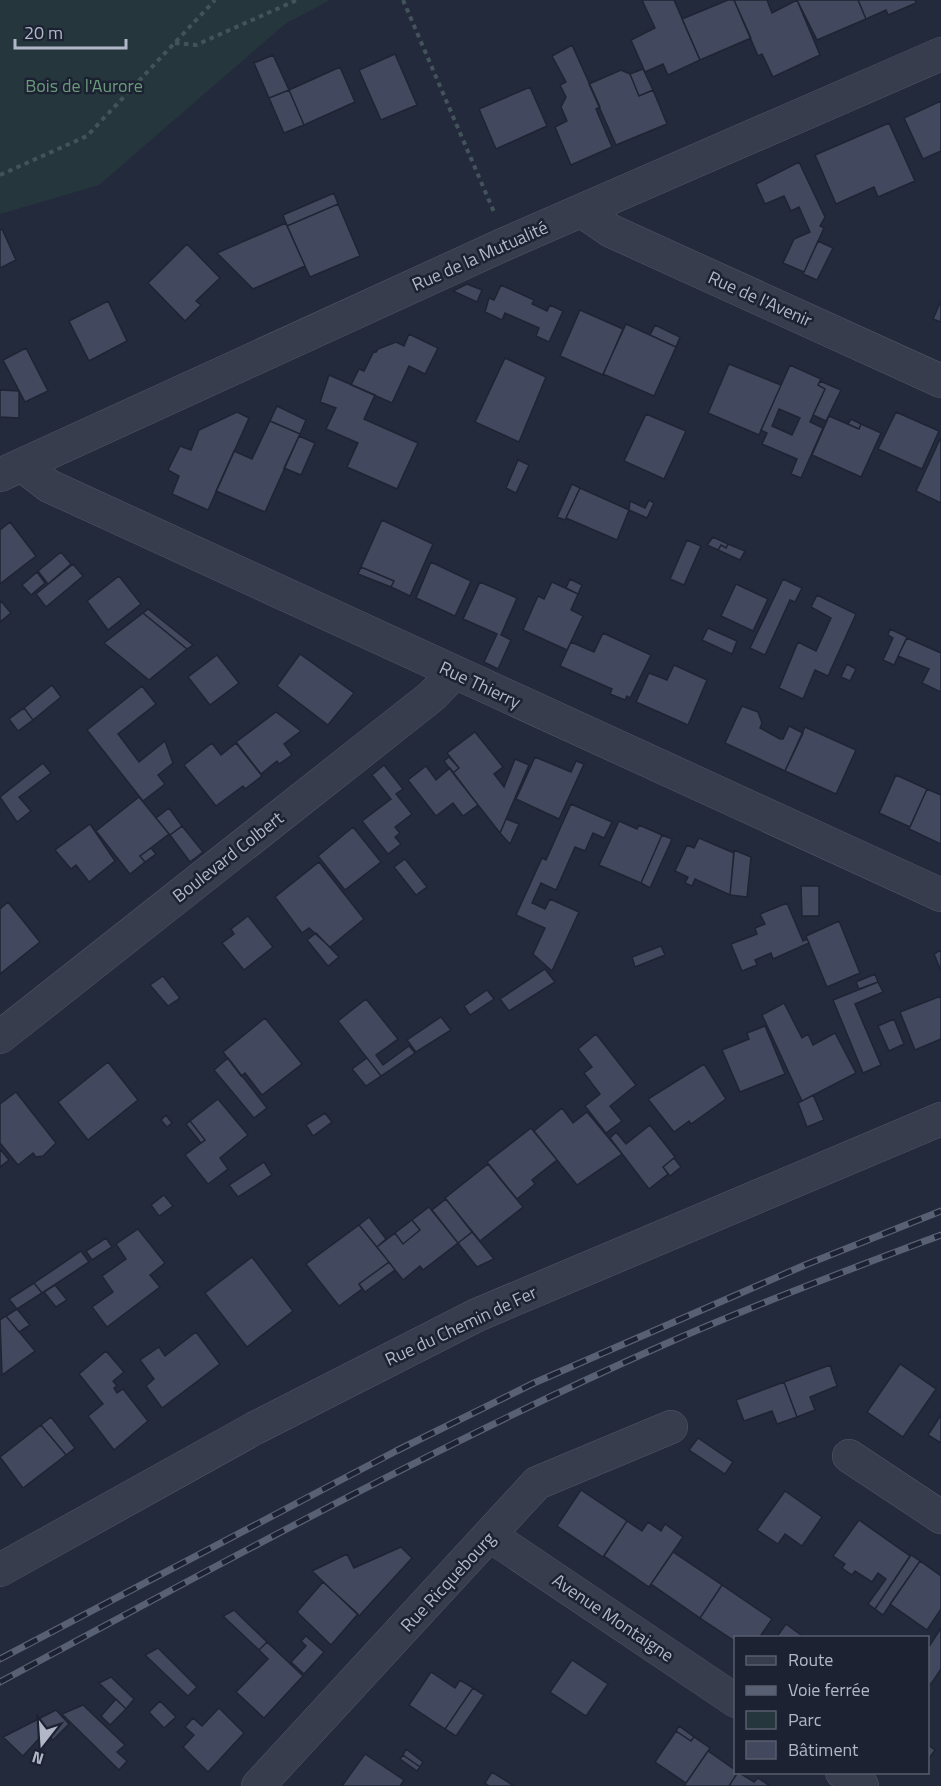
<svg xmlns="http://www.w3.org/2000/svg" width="941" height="1786" viewBox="0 0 941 1786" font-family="'Titillium Web',sans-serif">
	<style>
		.green { fill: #25373d }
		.building { fill: #42495e; stroke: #1e2433; stroke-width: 1.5; fill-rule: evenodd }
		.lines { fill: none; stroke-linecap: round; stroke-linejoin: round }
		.street-casing { stroke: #525767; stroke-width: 34 }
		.path { stroke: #42545a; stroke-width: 4; stroke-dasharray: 4.5 4.5; stroke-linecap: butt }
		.street { stroke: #373d4c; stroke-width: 33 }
		.rail-casing { stroke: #586073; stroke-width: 7 }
		.rail { stroke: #1c2231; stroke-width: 4.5; stroke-dasharray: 14; stroke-linecap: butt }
		.labels { text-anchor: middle; stroke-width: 5; stroke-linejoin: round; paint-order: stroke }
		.park-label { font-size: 18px; fill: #69997a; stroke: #1c2231 }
		.street-label { font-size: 18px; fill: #b2b7c8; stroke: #1c2231 }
	</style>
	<rect width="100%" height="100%" fill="#232a3c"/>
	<path class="green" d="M0 0H330L285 24 99 185 0 214Z"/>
	<path class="building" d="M642 0H674L700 60 668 75 663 64 645 72 631 40 655 28Z
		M728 0H734L751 38 700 60 682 19Z
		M734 0H767L772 13 797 0 820 55 773 77 762 54 758 56Z
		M797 0H858L866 19 817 40Z
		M858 0H915L916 3 888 15 886 10 866 19Z
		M572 45 600 107 596 109 612 147 571 165 555 127 567 121 561 107 566 97 560 85 566 82 552 56Z
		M395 54 417 105 381 120 359 70Z
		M273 55 289 90 269 98 254 63Z
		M340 67 355 102 304 125 289 90Z
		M643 69 653 90 639 96 630 74Z
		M621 70 630 74 639 96 653 90 667 124 616 145 589 84Z
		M530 87 547 126 496 149 479 109Z
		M289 90 304 125 284 133 269 98Z
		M941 101V151L923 159 904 118Z
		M889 123 915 181 878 197 874 187 836 204 815 155Z
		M799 162 825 217 820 226 824 228 804 272 783 263 794 239 810 232 799 207 791 211 784 196 765 204 756 184Z
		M334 193 338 204 287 226 283 215Z
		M338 204 360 256 310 277 287 226Z
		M286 223 305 266 253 289 217 253Z
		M2 229 16 260 0 268V230Z
		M818 241 833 248 817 280 803 274Z
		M187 244 220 278 196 301 201 305 185 321 148 283Z
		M467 284 482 290 477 302 453 291Z
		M501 285 534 300 532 304 547 311 550 305 563 311 549 342 536 336 539 328 505 313 502 320 485 312 489 298 494 300Z
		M108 301 127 341 89 361 69 321Z
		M941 301V322L933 319Z
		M580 310 623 329 603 375 560 356Z
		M626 324 676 347 654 396 603 374Z
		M655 325 680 337 676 347 650 335Z
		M409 334 438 348 425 374 409 366 392 403 351 385 359 369 364 371 374 351 376 352 378 349 396 342 404 346Z
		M26 348 48 391 25 402 3 360Z
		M505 358 546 377 519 442 475 422Z
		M729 364 781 385 759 435 708 413Z
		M790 365 821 379 818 385 825 389 810 422 823 428 801 478 791 474 797 459 762 444 767 433 761 430ZM779 409 800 418 792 435 772 426Z
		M329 375 375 395 364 419 418 443 397 489 347 467 358 443 326 429 336 408 320 402Z
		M820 381 841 390 826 421 813 415 825 389 818 385Z
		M0 390 19 391V418L0 417Z
		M277 406 306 420 300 434 270 421Z
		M237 412 249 418 208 510 172 494 179 476 168 470 180 446 191 450 199 430Z
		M896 412 939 431 922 469 878 449Z
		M646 414 686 431 664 479 624 461Z
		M829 416 859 429 861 424 881 433 861 477 812 455Z
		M851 419 861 424 859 429 848 424Z
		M270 421 300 434 265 512 216 491 234 451 252 459Z
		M299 436 315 443 301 475 284 468Z
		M940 439H941V503L916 491Z
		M518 460 529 465 516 493 506 488Z
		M572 484 580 488 565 520 557 517Z
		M580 488 629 510 617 540 566 518Z
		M649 500 654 503 647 518 629 510 630 501 645 508Z
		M382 520 433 544 410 596 391 587 394 581 361 567Z
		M10 522 36 556 0 584V530Z
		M713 537 728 544 726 548 721 545 718 550 707 545Z
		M687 540 701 546 684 585 670 579Z
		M728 544 745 551 740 560 718 550 721 545 726 548Z
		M61 552 71 564 48 584 38 571Z
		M431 562 471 581 455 616 416 598Z
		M73 564 83 576 46 607 36 594Z
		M361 567 394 581 391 587 358 574Z
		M37 572 45 583 31 595 22 585Z
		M119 576 141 604 108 630 87 601Z
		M570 579 582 585 578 594 566 588Z
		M783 579 802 588 795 602 790 600 765 655 750 648Z
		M480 582 517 598 501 635 511 640 498 669 484 662 497 634 463 619Z
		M552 582 578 594 571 610 583 616 567 650 523 630 538 596 544 599Z
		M736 584 768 599 753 631 721 616Z
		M817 595 856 614 828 676 815 670 803 699 779 688 798 642 816 651 831 618 811 607Z
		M0 600 11 613 0 622Z
		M148 609 193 645 187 649 143 613Z
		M143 613 187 649 149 680 104 643Z
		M708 628 737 641 732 654 702 640Z
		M890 629 907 637 894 665 883 660 893 638 888 635Z
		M603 633 651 655 630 698 627 696 625 700 610 694 612 689 560 666 571 642 594 652Z
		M907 638 941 653V692L922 683 929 669 898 656Z
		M300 654 354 693 328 725 277 686Z
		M217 655 239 683 210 705 188 677Z
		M847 664 856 669 850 681 841 677Z
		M674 665 707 680 688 725 636 702 649 673 667 680Z
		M52 685 61 697 33 720 24 708Z
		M142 686 156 704 118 734 139 762 165 741 173 763 158 775 165 784 143 801 87 730Z
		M742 706 758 712 762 723 760 728 780 739H783L789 726 803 733 785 771 725 743Z
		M24 708 33 720 18 731 9 719Z
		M276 712 301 731 284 744 292 755 279 764 277 761 261 774 236 742Z
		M805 727 856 750 836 794 785 771Z
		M475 732 503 767 494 774 504 787 515 759 529 765 500 833 453 773 459 768 447 753Z
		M212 743 221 755 236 743 262 776 245 789 243 786 216 806 184 765Z
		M449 757 459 768 453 773 444 761Z
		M535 757 571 772 576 761 584 764 559 819 516 799Z
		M43 763 51 773 19 797 31 811 17 822 0 797Z
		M384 765 403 789 396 794 412 814 395 827 400 833 395 837 401 844 388 854 362 821 391 799 372 775Z
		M426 766 436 780 450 768 478 805 463 816 453 803 436 816 408 780Z
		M896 775 927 789 910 827 879 813Z
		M927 789 941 795V844L909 829Z
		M139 797 169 834 140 856 145 862 130 874 96 831Z
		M571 804 612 822 604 838 593 833 585 851 575 847 556 890 541 883 532 903 545 909 550 899 579 912 552 971 533 954 545 928 516 915 542 858 546 860Z
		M169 808 182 826 170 835 156 818Z
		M506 819 519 824 510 844 500 833Z
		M619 821 637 829 639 825 662 835 641 883 599 865Z
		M90 824 115 861 89 882 76 865 71 869 55 850Z
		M182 826 203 852 190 862 170 835Z
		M353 827 381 862 345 890 318 856Z
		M662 835 672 839 650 888 641 883Z
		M699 838 734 853 730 895 695 879 692 886 685 883 688 877 675 871 687 845 694 848Z
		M151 848 156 854 145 862 140 856Z
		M734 850 751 857 747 897 730 895Z
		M405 859 427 887 416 895 394 867Z
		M319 862 364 919 330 947 309 928 302 933 275 897Z
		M801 886H819V916H802Z
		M8 902 40 942 0 974V909Z
		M787 903 803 941 807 939 809 943 773 959 771 953 755 960 757 965 742 971 731 944 757 934 755 928 765 924 760 914Z
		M248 916 273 947 244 970 222 943 234 934 231 929Z
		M839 921 860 973 827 987 806 936Z
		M316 933 339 957 328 966 307 940Z
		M661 946 665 955 635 967 632 957Z
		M941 950V971L934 954Z
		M545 969 555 982 509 1011 500 999Z
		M875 974 878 982 859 989 856 982Z
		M163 976 180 998 168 1006 150 985Z
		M878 982 883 992 855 1004 881 1065 863 1073 833 1000Z
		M487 990 494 999 470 1015 464 1006Z
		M941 996V1039L915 1050 900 1012Z
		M366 999 398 1039 376 1055 383 1065 409 1046 415 1053 381 1076 338 1021Z
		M784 1003 802 1038 808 1034 813 1045 835 1033 856 1073 802 1101 762 1015Z
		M441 1017 451 1030 416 1052 407 1040Z
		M265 1018 302 1064 262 1095 245 1073 241 1076 223 1052Z
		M894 1019 904 1044 889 1051 878 1026Z
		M765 1026 785 1074 740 1092 722 1050 749 1039 747 1033Z
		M596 1034 636 1085 610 1106 622 1121 606 1133 585 1106 600 1094 584 1073 592 1067 578 1049Z
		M228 1058 267 1108 254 1118 214 1070Z
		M367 1058 381 1076 366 1086 352 1069Z
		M108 1062 138 1100 88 1140 58 1102Z
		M704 1064 726 1099 691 1124 689 1121 674 1132 648 1099Z
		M16 1092 56 1143 43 1156 36 1157 33 1153 18 1165 0 1143V1104Z
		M813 1095 824 1120 807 1127 798 1103Z
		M218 1099 248 1135 220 1158 228 1169 208 1184 185 1155 205 1140 190 1121Z
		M562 1108 573 1123 587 1112 622 1154 577 1185 534 1131Z
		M325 1113 332 1122 313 1136 306 1125Z
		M166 1115 172 1123 167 1127 161 1120Z
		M190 1121 205 1140 201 1143 186 1124Z
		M650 1125 675 1157 663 1167 668 1174 649 1189 610 1138 616 1132 626 1144Z
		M531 1128 557 1160 532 1180 535 1184 517 1199 487 1162Z
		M0 1149 9 1160 0 1167Z
		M674 1158 681 1167 670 1176 663 1167Z
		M264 1162 272 1175 238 1197 229 1185Z
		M488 1164 523 1207 480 1241 445 1198Z
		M164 1195 173 1206 159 1216 151 1205Z
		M446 1199 472 1232 458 1243 432 1210Z
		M429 1207 458 1243 423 1270 420 1266 403 1280 377 1247 395 1233 403 1244 420 1230 412 1220Z
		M369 1217 386 1239 377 1247 359 1225Z
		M412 1220 420 1230 403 1244 395 1233Z
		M359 1225 389 1262 359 1284 362 1289 339 1306 306 1264Z
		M138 1229 165 1263 150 1275 160 1287 107 1327 92 1307 113 1292 102 1276 126 1259 116 1244Z
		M472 1232 494 1259 477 1267 458 1243Z
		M106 1238 112 1247 92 1260 86 1251Z
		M81 1251 89 1262 42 1293 34 1283Z
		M252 1257 293 1311 247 1347 205 1293Z
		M389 1262 395 1270 365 1292 359 1284Z
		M34 1283 42 1293 17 1309 9 1299Z
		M55 1285 67 1300 56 1307 44 1292Z
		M17 1309 30 1325 19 1332 6 1316Z
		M6 1316 35 1351 2 1375 0 1320Z
		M196 1332 220 1364 162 1408 146 1386 154 1379 140 1360 159 1347 165 1356Z
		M106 1351 124 1372 113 1381 117 1386 114 1388 117 1393 123 1389 148 1421 114 1450 88 1416 103 1404 79 1374Z
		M900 1364 936 1389 903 1437 867 1412Z
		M830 1365 837 1386 810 1397 815 1410 797 1417 784 1382Z
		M784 1382 797 1417 777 1424 772 1411 744 1421 736 1400Z
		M941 1415V1443L928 1435Z
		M51 1417 75 1448 66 1455 41 1425Z
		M41 1425 66 1455 23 1488 0 1457Z
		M698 1438 733 1462 725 1474 689 1450Z
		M581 1490 627 1521 603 1557 557 1526Z
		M785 1491 822 1517 802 1546 785 1534 778 1544 757 1530Z
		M859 1520 910 1556 875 1609 868 1604 886 1579 878 1573 872 1582 855 1571 852 1575 842 1568 845 1564 833 1556Z
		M627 1521 642 1531 648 1522 661 1531 665 1524 683 1537 649 1587 604 1556Z
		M401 1547 412 1558 359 1616 312 1571 347 1554 354 1568Z
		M673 1552 722 1585 700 1618 651 1584Z
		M911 1555 920 1561 883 1615 875 1609Z
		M920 1561 941 1576V1609L927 1630 890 1604Z
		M323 1582 358 1614 331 1645 297 1612Z
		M722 1585 772 1619 759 1638H736V1642L700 1618Z
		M234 1610 267 1642 259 1650 223 1616Z
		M786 1624 805 1638H776Z
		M941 1628V1669L931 1684 928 1682V1648Z
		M306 1636 324 1652 304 1674 291 1662 306 1646 301 1641Z
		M267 1642 303 1676 264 1718 236 1692 268 1659 259 1650Z
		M158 1648 197 1687 188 1696 145 1655Z
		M572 1660 608 1684 586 1716 550 1692Z
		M431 1672 455 1688 460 1680 473 1688 445 1729 409 1705Z
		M111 1677 134 1699 126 1709 99 1683Z
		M473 1688 484 1695 456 1736 445 1729Z
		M116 1699 126 1709 110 1725 101 1716Z
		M160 1701 176 1717 164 1728 149 1712Z
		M83 1705 125 1745 117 1752 127 1761 119 1770 62 1714Z
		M219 1708 244 1733 208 1772 183 1747 194 1735 185 1727 193 1718 202 1726Z
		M56 1710 69 1724 53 1740 45 1732 23 1756 3 1737Z
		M679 1726 694 1737 691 1741 676 1731Z
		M676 1731 691 1741 694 1737 710 1748 686 1783 655 1762Z
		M928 1745 935 1750 928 1760Z
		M406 1749 423 1762 420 1767 403 1755Z
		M708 1751 738 1772 729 1786H684Z
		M365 1754 404 1780 400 1786H342Z
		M403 1755 420 1767 417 1771 400 1759Z
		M492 1772 514 1786H489L485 1783Z
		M738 1772 754 1782 758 1778 770 1786H729Z"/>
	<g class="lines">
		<defs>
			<path id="street" d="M582 211 611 231 941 381
				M23 466 49 486 941 895
				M0 475 507 243 941 54
				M0 1037 432 696 454 673
				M849 1456 941 1517
				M491 1536 736 1701
				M0 1570 255 1428 477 1315 941 1119
				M842 1772 862 1786
				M258 1786 537 1483 671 1427"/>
		</defs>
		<use href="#street" class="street-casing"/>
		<path class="path" d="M403 0 494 212
			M175 43 196 45 297 0
			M0 175 87 136 215 0"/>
		<use href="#street" class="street"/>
		<defs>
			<path id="rail" d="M0 1659 396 1451 534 1383 805 1265 941 1211
				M0 1682C218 1565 437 1445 663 1345 754 1305 848 1270 941 1235"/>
		</defs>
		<use href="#rail" class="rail-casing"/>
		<use href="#rail" class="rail"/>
	</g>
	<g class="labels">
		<g class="park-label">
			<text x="84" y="92">Bois de l'Aurore</text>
		</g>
		<g class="street-label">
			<text transform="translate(480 256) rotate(-24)" y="6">Rue de la Mutualité</text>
			<text transform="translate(760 299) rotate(24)" y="6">Rue de l'Avenir</text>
			<text transform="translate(480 685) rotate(25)" y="6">Rue Thierry</text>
			<text transform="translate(228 857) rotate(-38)" y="6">Boulevard Colbert</text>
			<text transform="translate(461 1326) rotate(-25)" y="6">Rue du Chemin de Fer</text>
			<text transform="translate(448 1582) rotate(-47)" y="6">Rue Ricquebourg</text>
			<text transform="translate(613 1618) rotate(34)" y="6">Avenue Montaigne</text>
		</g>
	</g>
	<rect x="734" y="1636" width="195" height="138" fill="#1c2231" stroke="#585e6d" stroke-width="1.5"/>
	<rect x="746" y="1656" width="30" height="9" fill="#373d4c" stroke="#585e6d" stroke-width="1.5"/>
	<text x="788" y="1666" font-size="18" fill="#b2b7c8">Route</text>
	<rect x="746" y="1686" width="30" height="9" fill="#586073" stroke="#585e6d" stroke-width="1.5"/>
	<text x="788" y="1696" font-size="18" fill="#b2b7c8">Voie ferrée</text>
	<rect x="746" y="1711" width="30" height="18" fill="#25373d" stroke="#585e6d" stroke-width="1.5"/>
	<text x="788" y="1726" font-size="18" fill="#b2b7c8">Parc</text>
	<rect x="746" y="1741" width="30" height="18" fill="#42495e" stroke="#585e6d" stroke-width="1.5"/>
	<text x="788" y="1756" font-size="18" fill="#b2b7c8">Bâtiment</text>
	<g transform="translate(42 1744) rotate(197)" stroke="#1c2231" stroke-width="4.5" paint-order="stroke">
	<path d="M0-4.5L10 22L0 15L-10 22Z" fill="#b2b7c8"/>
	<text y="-9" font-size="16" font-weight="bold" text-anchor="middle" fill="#b2b7c8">N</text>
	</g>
	<path d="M15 39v9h111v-9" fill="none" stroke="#b2b7c8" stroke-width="3"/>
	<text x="24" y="39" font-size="18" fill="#b2b7c8" stroke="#1c2231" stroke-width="4.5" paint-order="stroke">20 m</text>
</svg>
